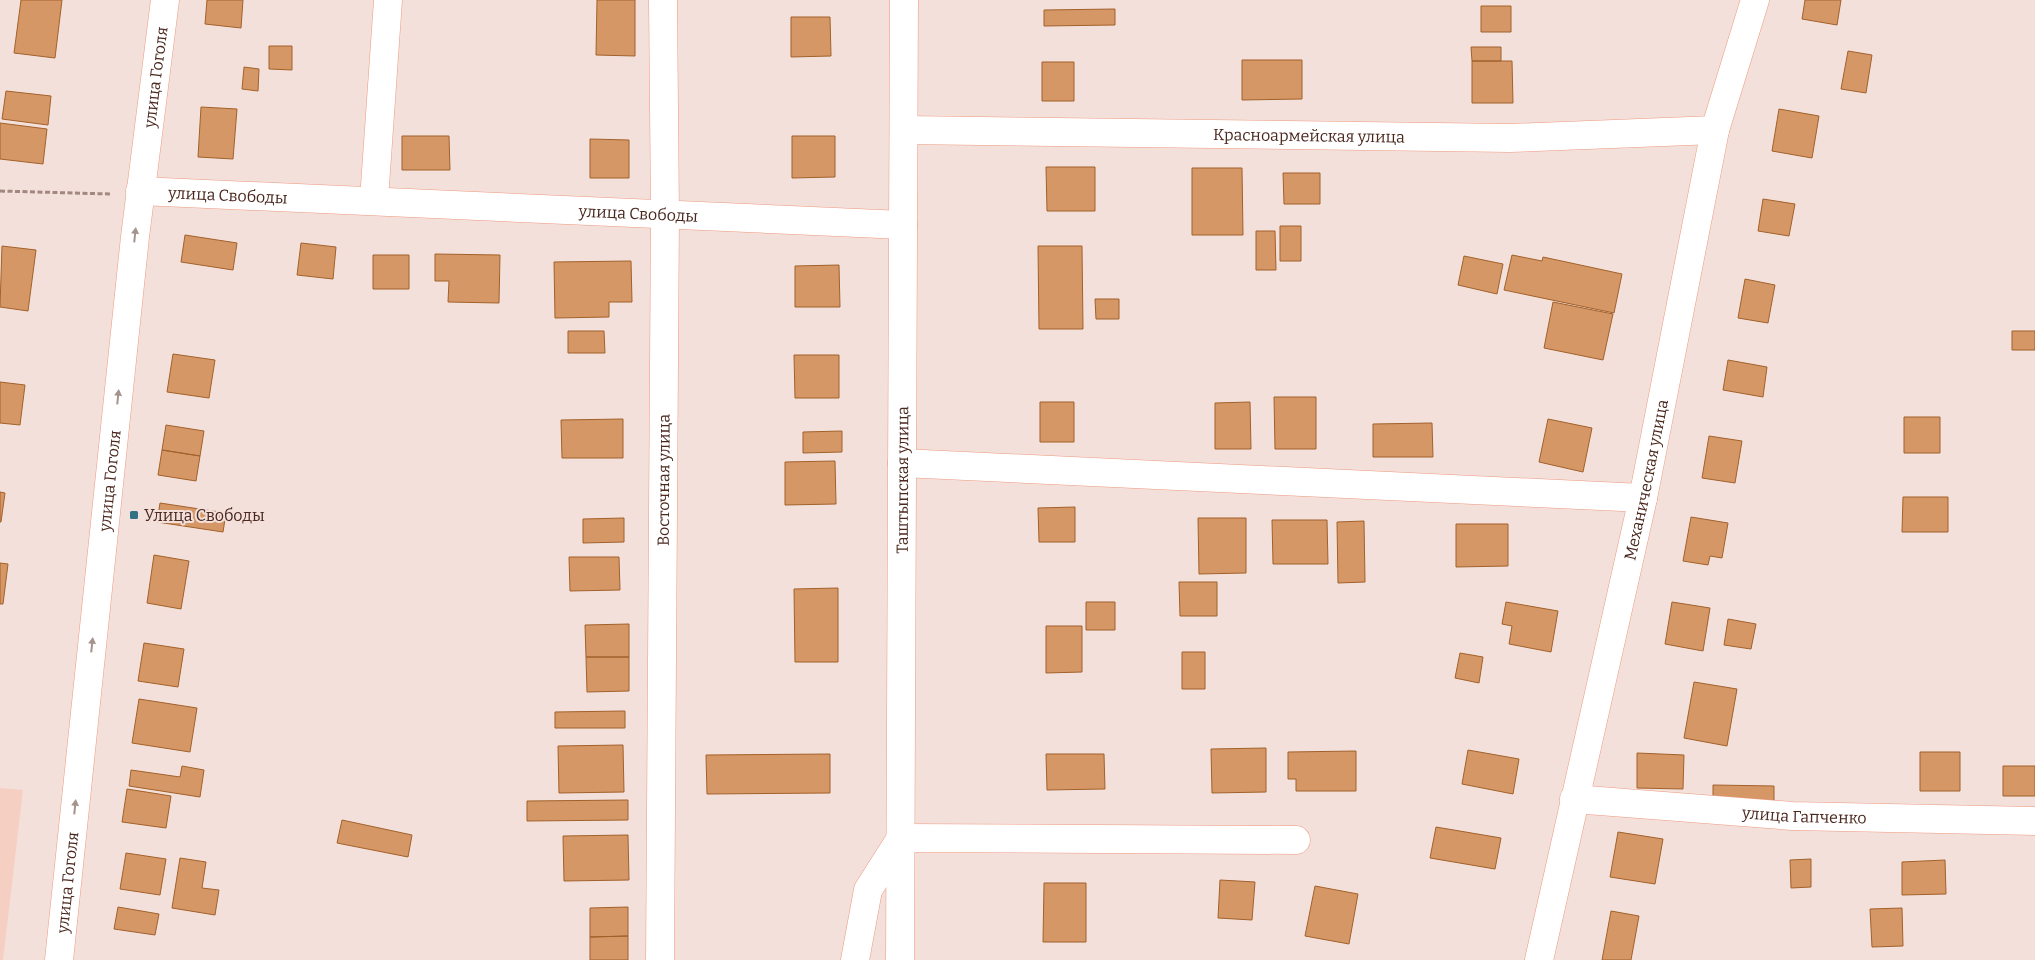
<svg xmlns="http://www.w3.org/2000/svg" width="2035" height="960" viewBox="0 0 2035 960" font-family="Bitter,serif">
	<style>
		.built { fill: #f6cfc3 }
		.building { fill: #d69766; stroke: #a2612a }
		.lines { fill: none; stroke-linecap: round; stroke-linejoin: round }
		.minor-casing { stroke: #ee997f; stroke-width: 29 }
		.path { stroke: #a28880; stroke-width: 3; stroke-dasharray: 5 2.5; stroke-linecap: butt }
		.minor { stroke: #fff; stroke-width: 28 }
		.oneway { fill: #a4948e }
		.poi-dot { fill: #307284; stroke: #f3e0da; stroke-width: 2 }
		.labels { text-anchor: middle; stroke-width: 4; stroke-linejoin: round; paint-order: stroke }
		.street-label { font-size: 16px; fill: #4a281e; stroke: #f3e0da }
		.poi-label { font-size: 16px; fill: #4a281e; stroke: #f3e0da; text-anchor: start }
	</style>
	<rect width="100%" height="100%" fill="#f3e0da"/>
	<path class="built" d="M0 788 23 790 3 960H0Z"/>
	<path class="building" d="M21 0H62L55 58 14 53Z
		M207 0H243L241 28 205 24Z
		M597 0H635V56L596 55Z
		M1805 0H1841L1837 25 1802 19Z
		M1481 6H1511V32H1481Z
		M1115 9V25L1044 26V10Z
		M791 17H830L831 56 791 57Z
		M269 46H292V70L269 69Z
		M1471 47H1501V61H1472Z
		M1848 51 1872 55 1866 93 1841 89Z
		M1242 60H1302V99L1242 100Z
		M1472 61H1512L1513 103H1472Z
		M1042 62H1074V101H1042Z
		M244 67 259 69 258 91 242 89Z
		M6 91 51 96 48 125 2 119Z
		M201 107 237 109 233 159 198 157Z
		M1779 109 1819 116 1812 158 1772 151Z
		M0 123 47 129 43 164 0 159Z
		M402 136H449L450 170H402Z
		M792 136H835V177L792 178Z
		M590 139 629 140V178H590Z
		M1046 167H1095V211H1047Z
		M1192 168H1242L1243 235H1192Z
		M1283 173H1320V204H1284Z
		M1763 199 1795 204 1789 236 1758 231Z
		M1280 226H1301V261H1280Z
		M1256 231H1275L1276 270H1256Z
		M185 235 237 243 233 270 181 262Z
		M301 243 336 247 333 279 297 275Z
		M2 246 36 250 28 311 0 307Z
		M1038 246H1082L1083 329H1039Z
		M435 254 500 255 499 303 448 302 449 281H435Z
		M373 255H409V289H373Z
		M1512 255 1542 261 1543 257 1622 274 1614 313 1504 290Z
		M1464 256 1503 264 1497 294 1458 285Z
		M631 261 632 302H609V317L555 318 554 262Z
		M839 265 840 307H795V266Z
		M1745 279 1775 285 1768 323 1738 318Z
		M1095 299H1119V319H1096Z
		M1553 302 1613 314 1603 360 1544 348Z
		M568 331H604L605 353H568Z
		M2012 331H2035V350H2012Z
		M173 354 215 360 209 398 167 392Z
		M794 355H839V398H795Z
		M1728 360 1767 367 1763 397 1723 390Z
		M0 382 25 385 20 425 0 423Z
		M1274 397H1316V449H1275Z
		M1040 402H1074V442H1040Z
		M1250 402 1251 449H1215V403Z
		M1904 417H1940V453H1904Z
		M623 419V458H562L561 420Z
		M1548 419 1592 428 1583 472 1539 462Z
		M1432 423 1433 457H1373V424Z
		M166 425 204 431 200 456 162 450Z
		M842 431V452L803 453V432Z
		M1709 436 1742 441 1735 483 1702 478Z
		M162 450 200 456 196 481 158 475Z
		M835 461 836 504 785 505V462Z
		M0 492 5 493 1 522H0Z
		M1903 497H1948V532H1902Z
		M160 503 226 513 223 532 157 522Z
		M1075 507V542H1039L1038 508Z
		M1691 517 1728 523 1722 558 1710 556 1708 565 1683 561Z
		M624 518V542L583 543V519Z
		M1198 518H1246V573L1199 574Z
		M1272 520H1327L1328 564H1273Z
		M1364 521 1365 582 1338 583 1337 522Z
		M1456 524H1508V566L1456 567Z
		M154 555 189 561 181 609 147 603Z
		M569 557H619L620 590 570 591Z
		M0 563 8 564 3 604H0Z
		M1179 582H1217V616H1180Z
		M838 588V662H795L794 589Z
		M1086 602H1115V630H1086Z
		M1506 602 1558 611 1551 652 1509 644 1512 626 1502 624Z
		M1672 602 1710 608 1703 651 1665 644Z
		M1728 619 1756 624 1751 649 1724 645Z
		M629 624V657H586L585 625Z
		M1046 626H1082V672L1046 673Z
		M144 643 184 649 178 687 138 681Z
		M1182 652H1205V689H1182Z
		M1460 653 1483 657 1479 683 1455 678Z
		M586 657H629V691L587 692Z
		M1694 682 1737 689 1727 746 1684 738Z
		M139 699 197 708 190 752 132 743Z
		M625 711V728H555V712Z
		M623 745 624 792 559 793 558 746Z
		M1266 748V792L1212 793 1211 749Z
		M1468 750 1519 759 1513 794 1462 784Z
		M1356 751V791H1296V779H1288V752Z
		M1920 752H1960V791H1920Z
		M1637 753 1684 755 1683 789 1637 788Z
		M830 754V793L707 794 706 755Z
		M1046 754H1104L1105 789 1047 790Z
		M182 766 204 770 200 797 129 786 131 770 180 777Z
		M2003 766H2035V796H2003Z
		M1713 785 1774 786V805L1713 804Z
		M127 789 171 796 166 828 122 822Z
		M628 800V820L527 821V801Z
		M342 820 412 835 408 857 337 843Z
		M1436 827 1501 838 1495 869 1430 858Z
		M1618 832 1663 839 1655 884 1610 877Z
		M628 835 629 880 564 881 563 836Z
		M126 853 166 859 160 895 120 889Z
		M180 858 206 862 202 888 219 890 215 915 172 908Z
		M1811 859V887L1791 888 1790 860Z
		M1945 860 1946 894 1902 895V862Z
		M1220 880 1255 882 1252 920 1218 918Z
		M1044 883H1086V942H1043Z
		M1315 886 1358 894 1349 944 1305 936Z
		M118 907 159 914 155 935 114 929Z
		M628 907V936L590 937V908Z
		M1902 908 1903 946 1872 947 1870 909Z
		M1611 911 1639 916 1631 960H1602Z
		M628 936V960H590V937Z"/>
	<g class="lines">
		<defs>
			<g id="minor">
				<path id="s1" d="M904 130 1510 138 1715 130"/>
				<path id="s2" d="M140 191 903 225"/>
				<path d="M374 200 388 0"/>
				<path d="M902 463 1643 498"/>
				<path id="s3" d="M1574 799 1792 816 2035 821"/>
				<path id="s4" d="M59 960 135 237 165 0"/>
				<path id="s5" d="M660 960 665 214 663 0"/>
				<path d="M855 960 868 890 901 838 1296 840"/>
				<path id="s6" d="M900 960 904 0"/>
				<path id="s7" d="M1539 960 1643 498 1715 130 1755 0"/>
			</g>
		</defs>
		<use href="#minor" class="minor-casing"/>
		<path class="path" d="M0 191 110 194V196"/>
		<use href="#minor" class="minor"/>
	</g>
	<defs><path id="oneway-solid" d="M-6-.8H1V-3.2L6.5 0L1 3.2V.8H-6Z" transform="scale(1.25)"/></defs>
	<g class="oneway">
		<use href="#oneway-solid" transform="translate(135 235) rotate(-84)"/>
		<use href="#oneway-solid" transform="translate(118 397) rotate(-84)"/>
		<use href="#oneway-solid" transform="translate(92 645) rotate(-84)"/>
		<use href="#oneway-solid" transform="translate(75 807) rotate(-84)"/>
	</g>
	<rect class="poi-dot" x="129" y="510" width="10" height="10" rx="2.5"/>
	<g class="labels">
		<g class="street-label">
			<text dy="6" stroke="none"><textPath href="#s4" startOffset="888">улица Гоголя</textPath></text>
			<text dy="6" stroke="none"><textPath href="#s1" startOffset="405">Красноармейская улица</textPath></text>
			<text dy="6" stroke="none"><textPath href="#s2" startOffset="88">улица Свободы</textPath></text>
			<text dy="6" stroke="none"><textPath href="#s2" startOffset="499">улица Свободы</textPath></text>
			<text dy="6" stroke="none"><textPath href="#s7" startOffset="492">Механическая улица</textPath></text>
			<text dy="6" stroke="none"><textPath href="#s4" startOffset="482">улица Гоголя</textPath></text>
			<text dy="6" stroke="none"><textPath href="#s5" startOffset="480">Восточная улица</textPath></text>
			<text dy="6" stroke="none"><textPath href="#s6" startOffset="480">Таштыпская улица</textPath></text>
			<text dy="6" stroke="none"><textPath href="#s3" startOffset="231">улица Гапченко</textPath></text>
			<text dy="6" stroke="none"><textPath href="#s4" startOffset="78">улица Гоголя</textPath></text>
		</g>
		<g class="poi-label">
			<text x="144" y="521">Улица Свободы</text>
		</g>
	</g>
</svg>
